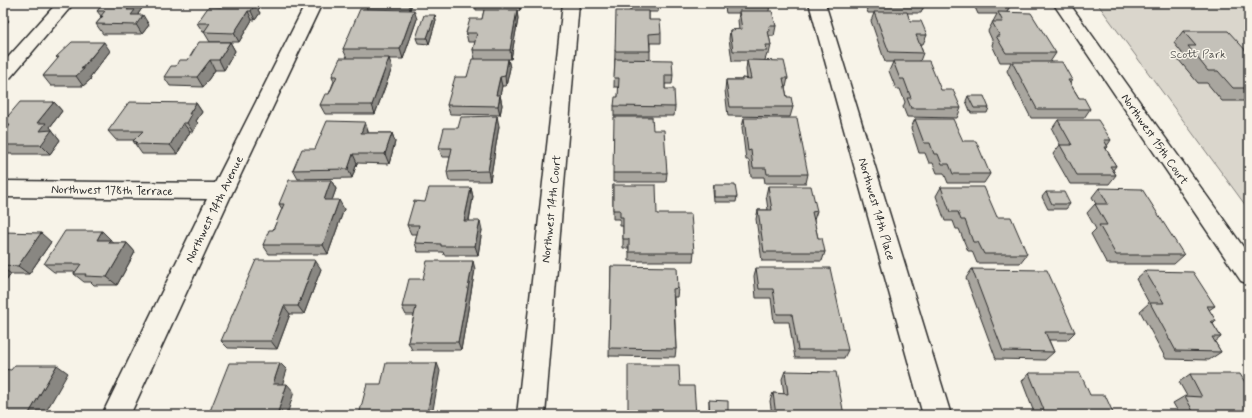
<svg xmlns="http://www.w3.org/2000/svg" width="1252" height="418" viewBox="0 0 1252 418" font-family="Mynerve,sans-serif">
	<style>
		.green { fill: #dad6cc; stroke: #82807c }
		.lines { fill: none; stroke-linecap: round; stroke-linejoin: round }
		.minor-casing { stroke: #2b2b2b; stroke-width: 3 }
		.minor { fill: #f7f3e8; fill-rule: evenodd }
		.wall { fill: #a9a69f; stroke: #2b2b2b }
		.shaded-wall { fill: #898782; stroke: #2b2b2b }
		.building { fill: #c4c1b9; stroke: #2b2b2b }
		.labels { text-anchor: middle; stroke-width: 3; stroke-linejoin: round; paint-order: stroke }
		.park-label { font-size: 12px; fill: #575653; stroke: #f7f3e8 }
		.street-label { font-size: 12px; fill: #2b2b2b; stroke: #f7f3e8 }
	</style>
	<rect width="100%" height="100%" fill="#f7f3e8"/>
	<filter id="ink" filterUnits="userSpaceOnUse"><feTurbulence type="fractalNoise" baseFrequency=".025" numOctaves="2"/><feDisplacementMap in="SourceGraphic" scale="8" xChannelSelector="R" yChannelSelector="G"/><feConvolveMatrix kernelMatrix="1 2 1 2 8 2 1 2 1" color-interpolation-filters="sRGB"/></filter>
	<g filter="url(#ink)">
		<path class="green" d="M1097 3H1249V210Z"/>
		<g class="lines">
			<defs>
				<path id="minor" d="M57 3H74L10 78 3 80V63Z
					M306 3H322L233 191 130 415H102L207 199 3 197V181L215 183Z
					M563 3H579L545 415H517Z
					M809 3H825L951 415H923Z
					M1053 3H1069L1249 255V284L1241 281Z"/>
			</defs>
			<use href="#minor" class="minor-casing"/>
			<use href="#minor" class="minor"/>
		</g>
		<path class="wall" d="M104 3H145V4L138 14 149 25 142 34H103L96 24 101 18 100 17 101 16 97 11Z
			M223 3H261V5L258 10 260 13 255 20H252L239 42H210L204 32H203L197 23 221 7Z
			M365 3H412L410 10 417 19 403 59H389L392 68 375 114H325L320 105 329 94 334 81 332 76 347 58 343 49 367 9Z
			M475 3H521L520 11H517L518 19 511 59H508L510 68 506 86H502L500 95 502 105 500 115 450 114 447 105 467 77 475 59 473 50 475 42H468L466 33 482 19 484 10H476Z
			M624 3H659L658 12H649V20L661 33V43H650V60L673 75 672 84H665V89L675 107 674 116H614V106L618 97 619 87H614L615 51 630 11V5H624Z
			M724 3H770L769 11 776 26 774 36H769L771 45 769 54H767L765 60 788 78 786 87H785L787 97 793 107 790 117 728 116 725 90 726 80H742V78L747 79 746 70 747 61H732L729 39 730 30H739L738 20 739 13H726Z
			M866 3H924L925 4 921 13H907L910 21 927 35 923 44H920L923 53 920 61 941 90 961 108 957 118 907 117 903 107 905 102 900 89H896L889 71 893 62H885L871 21 874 13H868L865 5Z
			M973 3H1011V4L1007 12 1056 53 1050 62 1072 80 1070 83 1079 98 1090 109 1084 118H1031L1007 71 1011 62H1000L992 45 993 42 988 31 997 14H978Z
			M435 15 436 20 429 44 418 43 416 38Z
			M1183 31 1249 54V101H1222L1207 83H1198L1178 59 1182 53 1174 43Z
			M230 42 235 51 224 70H215L203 87 170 86 164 77 176 66 188 60Z
			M110 51 90 77 91 79 83 86H51L43 76 58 59 56 57Z
			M968 96 989 108 987 113H971L966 101Z
			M54 102 62 111 50 127 60 140 50 154H6L3 151V135L6 131 3 128V122Z
			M196 103 202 112 196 121 198 123 193 132H190L177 154H142L135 144 133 141 134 140H116L108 131Z
			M744 118 808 174 806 183H765L764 177H751L749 160H746L742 127Z
			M915 119 963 141 990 174 984 183H948L944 173H937L933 163H929L925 153H919L911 128Z
			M1058 120 1111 140 1107 146 1108 147 1106 149 1116 166 1113 170 1116 175 1109 184H1070L1053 154 1060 145 1052 129Z
			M499 126 490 181H449L447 172 450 157H442L439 148 458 128Z
			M653 130 667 173 666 182H613V173Z
			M368 131V133H392L395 142 389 164 357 163 352 178 298 179 293 170 315 149Z
			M331 180 336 189 332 200 344 209 328 254H269L263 245 273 230 282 209 279 204Z
			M613 185 657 214 694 252 693 261H629V248H623V226H620V219H613Z
			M714 185 737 197 736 202H714L713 190Z
			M768 186 817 211 814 220 818 238 825 252 822 261H762L756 219 758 210H768L766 195Z
			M941 187 997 217 1027 254 1020 263H977L972 251H968L959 229H956L953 221H945L936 196Z
			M471 188 473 197 469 221 482 230 478 255H444L443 252H418L415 243 417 234H411L407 225 425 202Z
			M1099 188 1184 255 1174 264H1107L1091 234 1096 229 1087 213 1095 204H1096L1092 197Z
			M1046 192 1070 204 1066 209H1048L1042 197Z
			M3 232 51 242 29 274H11L3 285Z
			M111 240 113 243H127L135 252 117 285H94L91 282H84L74 274 75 272H54L44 264Z
			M611 266 678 288 677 297H674L676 349 675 357 609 356Z
			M756 268 848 350 844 358H795L789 322H774L771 298H756L754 276Z
			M321 269 304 314H290L277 349 228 348 221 341Z
			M475 269 461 350H412L408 342 414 315H406L402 307 423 279Z
			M972 269 1075 332 1067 340H1049L1054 352 1045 360 996 359 966 278Z
			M1145 271 1215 306 1209 310 1216 321 1213 324 1221 337 1215 342 1221 352 1209 360 1166 359 1140 311 1149 303 1136 279Z
			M785 371 844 415H772L770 401 773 393 784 394 782 379Z
			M1029 373 1090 395 1114 415H1035L1022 381Z
			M1190 374 1249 415H1180L1173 403 1185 396H1187L1179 382Z
			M709 400 728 415H709Z"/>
		<path class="shaded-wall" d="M133 3H145V4L138 14 141 19 143 15 149 25 142 34 127 10Z
			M252 3H261V5L258 10 260 13 255 20 251 11Z
			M408 3H412L410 10Z
			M519 3H521L520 11Z
			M414 10 417 19 403 59 400 49Z
			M517 10 518 19 511 59 510 50Z
			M248 11 252 20 239 42 234 33Z
			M3 13 9 21 3 27Z
			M435 15 436 20 429 44 427 38Z
			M104 42 110 51 90 77 91 79 83 86 76 76Z
			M230 42 235 51 224 70 219 60Z
			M389 58 392 68 375 114 372 105Z
			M508 59 510 68 506 86 505 76Z
			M210 60 215 70 203 87 197 77Z
			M500 77 502 86 498 105 496 95Z
			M500 95 502 105 500 115 498 106Z
			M54 102 62 111 50 127 60 140 50 154 41 145 40 131 37 123Z
			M196 103 202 112 196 121 198 123 193 132 187 123 189 114Z
			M497 116 499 126 490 181 488 171Z
			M365 122 368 131 365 142 361 133Z
			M183 123 190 132 177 154 170 145Z
			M392 133 395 142 389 164 385 154Z
			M353 154 357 163 352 178 348 169Z
			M331 180 336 189 329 209 324 200Z
			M471 188 473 197 467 230 464 221Z
			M339 200 344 209 328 254 323 245Z
			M480 221 482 230 478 255 475 246Z
			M102 231 111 240 119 249 97 240Z
			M41 233 51 242 29 274 18 266Z
			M127 243 135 252 117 285 107 277Z
			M315 260 321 269 304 314 298 306Z
			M473 261 475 269 461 350 458 342Z
			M3 268 11 274 3 285Z
			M284 306 290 314 277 349 271 341Z
			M280 363 287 370 280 392 273 384Z
			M437 363 440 371 432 415 427 413Z
			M57 365 68 373 44 415H28Z
			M287 384 294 392 287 415H277Z"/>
		<path class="building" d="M104 3H133L127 10H135L131 15H143L136 25 96 24 103 16 100 17 105 11H97Z
			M223 3H255L251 11H248L234 33 204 32 210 23H197L209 6 221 7Z
			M871 3H924L925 4H871Z
			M982 3H1011V4H983Z
			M360 9 414 10 400 49H343Z
			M484 10H517L510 50H473L477 33H466L470 19H482Z
			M616 11H649V20H660L661 33 649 34 650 51H615Z
			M739 11H772L776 26H769L770 31H768L771 45H766L767 51H733L730 30 742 29Z
			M874 12H907L910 21H921L927 35H916L923 53 889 52Z
			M998 12 1031 13 1056 53H1006L996 36H1000L992 22H1003Z
			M424 15H435L427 38H416Z
			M1183 31H1228L1249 54V88H1233L1218 71H1208L1188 46H1196Z
			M72 42H104L81 69H84L76 76H43L59 57H56Z
			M199 42H230L219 60H210L197 77H164L171 66H176L179 60H188Z
			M340 58H389L372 105H320L325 94H329L337 76H332Z
			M472 59H508L505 76 500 77 496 95H500L498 106 447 105 455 77H467Z
			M615 59 672 60 673 75H665V89H674L675 107 614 106 615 97H618L619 78H614Z
			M747 60 784 61 788 78H783L787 97H791L793 107H730L726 80H742V78L751 79Z
			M893 61H929L941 90H953L961 108H911L907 98H911L904 79H900Z
			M1012 62H1062L1072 80H1068L1079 98H1084L1090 109H1037Z
			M968 96H984L989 108H974Z
			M20 102H54L37 123H46L40 131 52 130 41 145H3V135L10 125H3V122Z
			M129 102 196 103 189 114H192L187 123H183L170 145 135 144 137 142 133 141 143 131H108Z
			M497 116 488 171 447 172 452 148H439L444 128H458L461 117Z
			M614 117H652L653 130H664L667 173H613Z
			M744 118H797L808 174H767L766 168H753L751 150 748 151Z
			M915 119H953L963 141H976L990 174H953L949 164H942L938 154H934L930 143H924Z
			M1058 120H1098L1111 140H1104L1108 147H1105L1116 166H1110L1116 175H1077L1060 145H1072Z
			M327 121 365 122 361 133H392L385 154H353L348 169 293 170 302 149H315Z
			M289 180H331L324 200H339L323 245H263L269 230H273L284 204H279Z
			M613 185H656L657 214H691L694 252H629V239H623V217H620V210H613Z
			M714 185H735L737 197H714Z
			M768 186H811L817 211 812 212 818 238H822L825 252H764L758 210H772Z
			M941 187H984L997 217H1011L1027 254H984L978 242H973L965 220H961L958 212H950Z
			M429 188H471L464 221H480L475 246H441V244L415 243 419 225H407L414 201 425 202Z
			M1099 188 1142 189 1184 255H1116L1099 225H1107L1095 204H1108Z
			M1046 192H1064L1070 204H1052Z
			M65 231H102L97 240H110L109 243H127L107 277 85 276 86 274H74L81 264H44Z
			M3 232 41 233 18 266 3 265Z
			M256 260H315L298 306H284L271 341H221Z
			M427 261H473L458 342H408L416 307H402L409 279H423Z
			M611 266 677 267 678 288 673 289 676 349 609 348Z
			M756 268H830L848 350H798L792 314H777L773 289H759Z
			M972 269 1047 270 1075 332H1045L1054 352 1003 351Z
			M1145 271 1193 272 1215 306H1207L1216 321H1211L1221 337H1212L1221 352 1176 351 1150 303H1164Z
			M229 363H280L273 384H287L277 415H189L191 412 210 411Z
			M386 363H437L427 413H447L446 415H359L367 384H381Z
			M15 365H57L28 415H3V369L11 370Z
			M628 365H679L680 386H694L696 415H610L628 414Z
			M785 371 836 372 844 415H776L773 393 788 394Z
			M1029 373H1080L1090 395H1105L1114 415H1046Z
			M1190 374H1240L1249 389V415H1195L1185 396 1202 397Z
			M709 400 728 401V415H710Z"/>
	</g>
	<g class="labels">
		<g class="park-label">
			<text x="1198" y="58">Scott Park</text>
		</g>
		<g class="street-label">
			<text transform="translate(1155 139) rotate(55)" y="4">Northwest 15th Court</text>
			<text transform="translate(112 190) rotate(1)" y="4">Northwest 178th Terrace</text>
			<text transform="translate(214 209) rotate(-64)" y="4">Northwest 14th Avenue</text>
			<text transform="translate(551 209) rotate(-84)" y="4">Northwest 14th Court</text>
			<text transform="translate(877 209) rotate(74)" y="4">Northwest 14th Place</text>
		</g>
	</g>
	<rect width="1252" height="418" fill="none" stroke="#f7f3e8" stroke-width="16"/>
	<rect x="8" y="8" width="1236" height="402" fill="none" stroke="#2b2b2b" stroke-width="1.5" filter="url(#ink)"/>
</svg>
